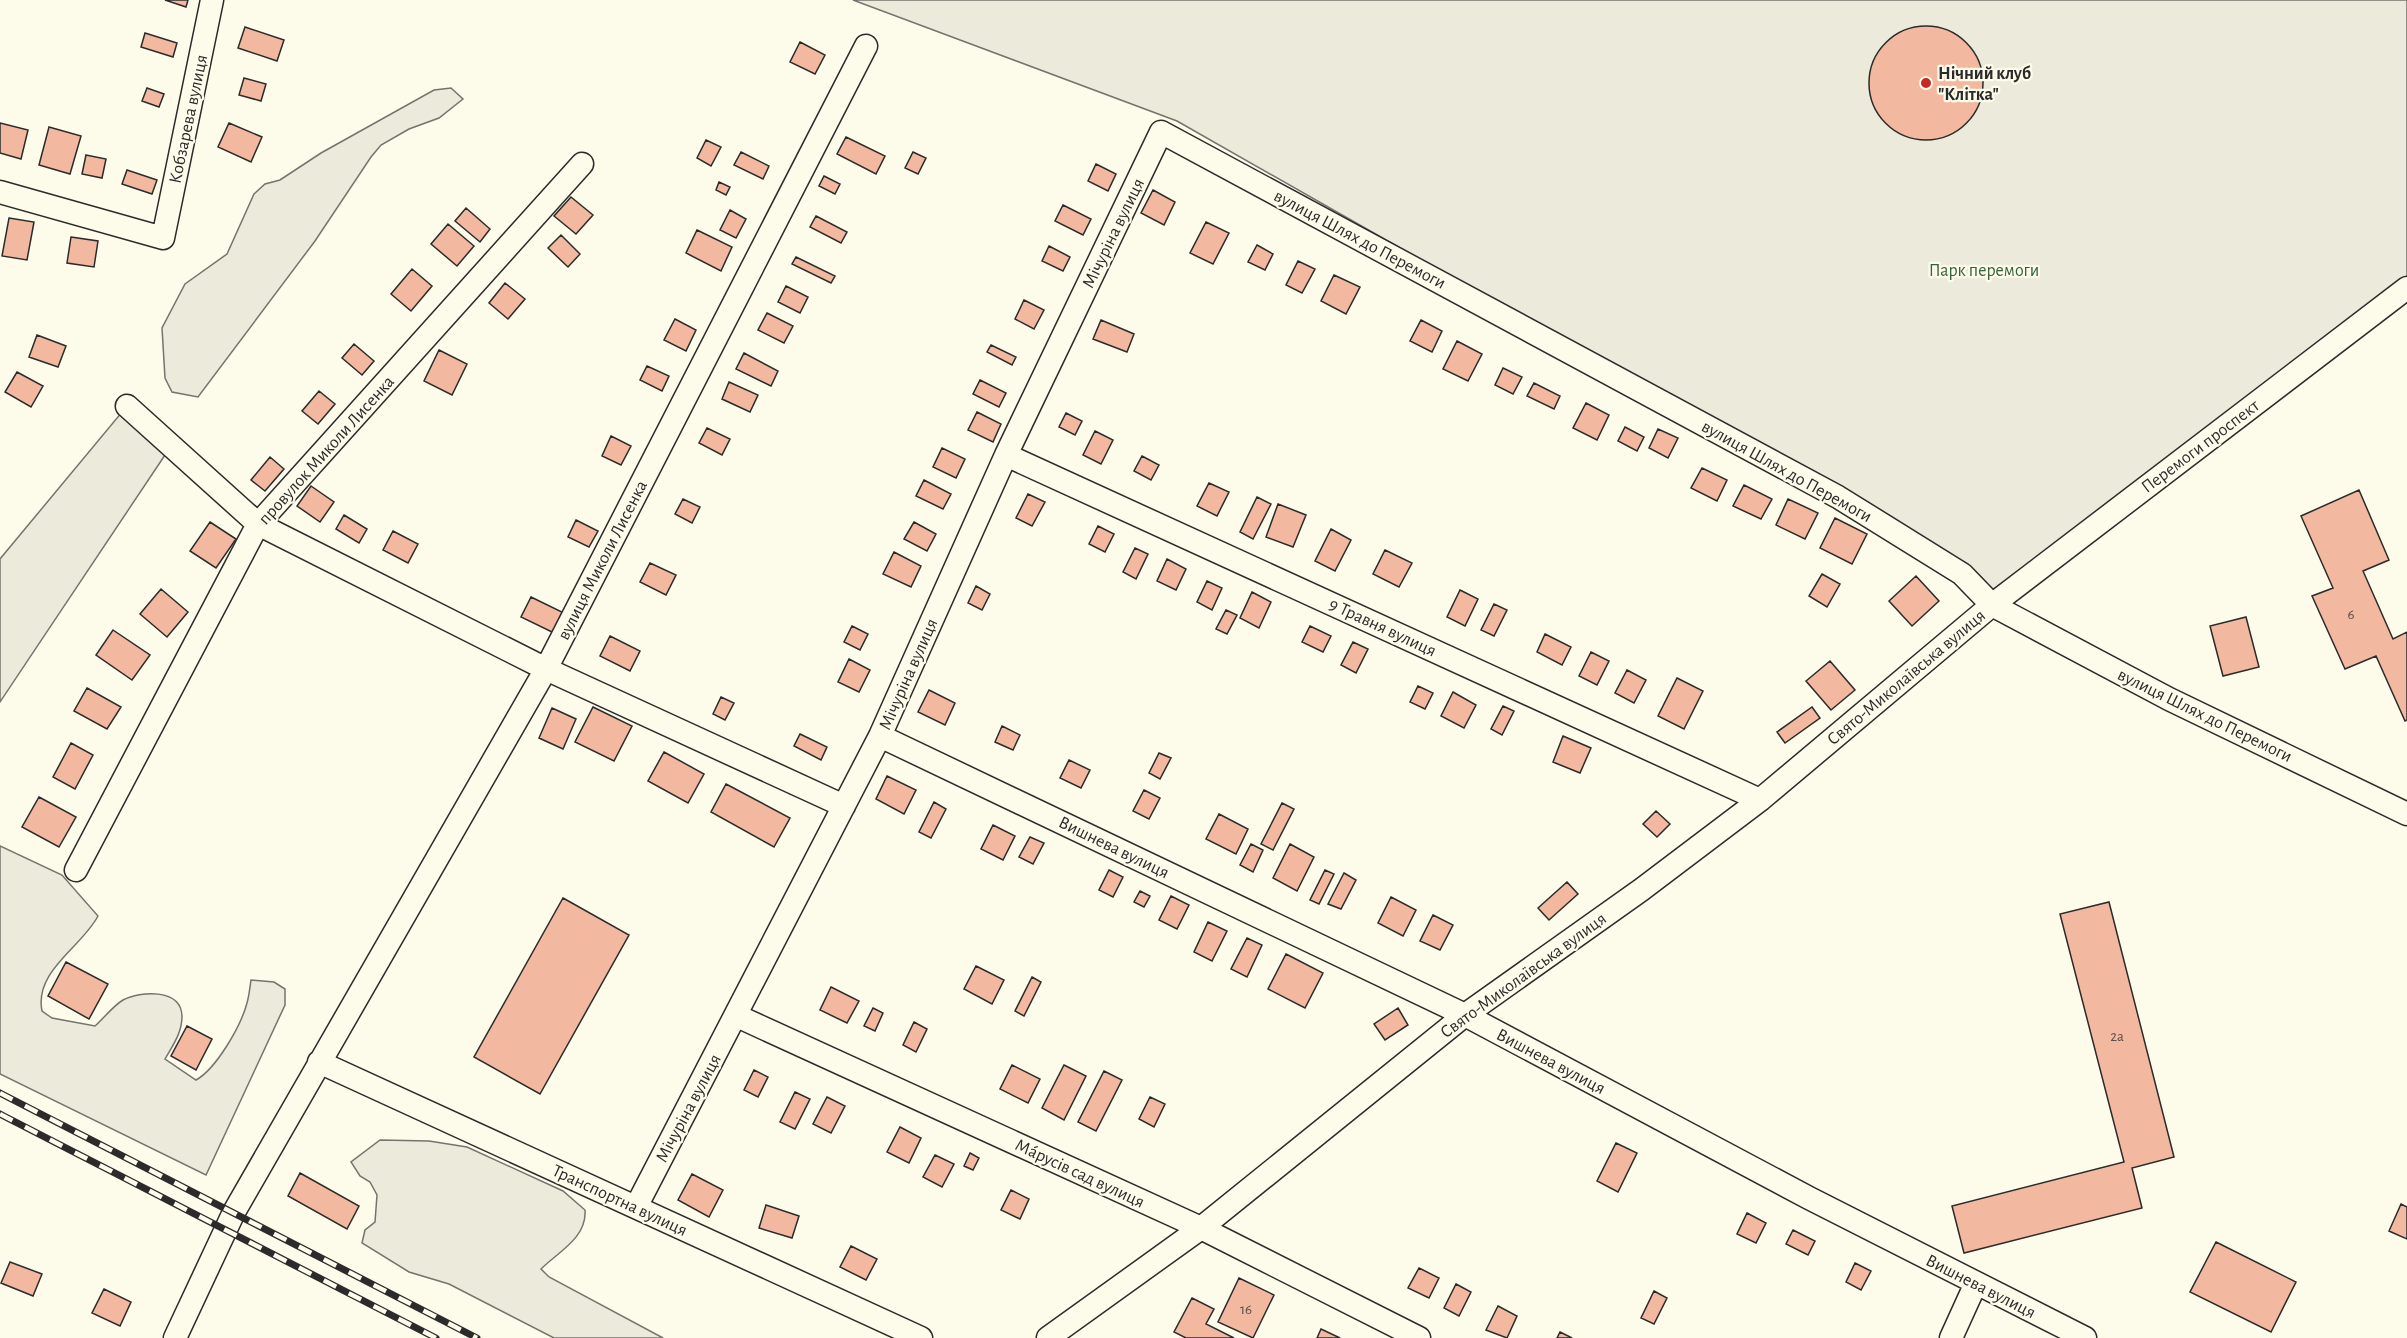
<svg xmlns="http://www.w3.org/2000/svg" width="2407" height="1338" viewBox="0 0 2407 1338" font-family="'Alegreya Sans',sans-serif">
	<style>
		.green { fill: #ecebdb; stroke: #74746e; stroke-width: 1.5 }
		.building { fill: #f2b8a0; stroke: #2b2b2b; stroke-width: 1.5 }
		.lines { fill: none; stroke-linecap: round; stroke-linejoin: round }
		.minor-casing { stroke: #2b2b2b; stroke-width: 25 }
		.minor { stroke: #fdfbea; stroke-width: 22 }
		.rail-casing { stroke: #2b2b2b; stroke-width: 7 }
		.rail { stroke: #fdfbea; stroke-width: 4.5; stroke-dasharray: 14; stroke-linecap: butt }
		.poi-dot { fill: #c62828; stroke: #fdfbea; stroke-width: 2 }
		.labels { text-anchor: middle; stroke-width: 4.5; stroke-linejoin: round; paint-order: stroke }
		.number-label { font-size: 15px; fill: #5d4e48 }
		.poi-label { font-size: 18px; font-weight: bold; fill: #2b2b2b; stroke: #fdfbea; text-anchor: start }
		.street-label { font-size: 18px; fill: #2b2b2b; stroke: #fdfbea }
		.park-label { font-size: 18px; fill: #34623c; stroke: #fdfbea }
	</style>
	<rect width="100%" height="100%" fill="#fdfbea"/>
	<path class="green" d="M853 0H2407V288L1992 605 1838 497 1177 121Z
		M451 88 463 99 439 118 409 129 381 145 371 157 315 241 198 397 172 392 165 378 162 328 185 284 227 254 254 194 265 184 280 180 321 153 434 90Z
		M127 406 171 446 0 702V559Z
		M0 846 62 875 98 916C81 948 34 971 42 1011L52 1018 95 1026C104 1018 113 1006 123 1000 140 991 181 988 182 1016 182 1033 173 1045 165 1059L196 1080C216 1069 241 1026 247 1003 249 996 250 987 251 980L274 982 285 989V1005L206 1175 0 1074Z
		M380 1140 429 1141 467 1147 563 1191 585 1210C587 1238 558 1252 541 1269L549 1277 663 1338H554L449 1284 409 1272 362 1243 365 1230 375 1222 377 1195 370 1182 360 1176 351 1162Z"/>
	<path class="building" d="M165 0H188L186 7Z
		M1869 83a57 57 0 1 1 114 0a57 57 0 1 1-114 0Z
		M245 27 284 40 277 61 238 48Z
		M145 33 177 43 173 57 141 47Z
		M800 42 825 55 815 74 790 62Z
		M244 78 266 84 261 101 239 95Z
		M147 88 164 94 159 107 142 101Z
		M0 123 28 130 21 159 0 153Z
		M229 123 262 137 251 162 218 147Z
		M49 127 81 136 70 174 39 165Z
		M846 137 885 156 876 174 837 154Z
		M706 140 721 147 711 166 697 158Z
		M741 152 769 166 763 179 734 165Z
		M913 152 926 158 918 174 905 168Z
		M86 155 106 159 102 178 82 174Z
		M1096 164 1116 174 1108 191 1088 181Z
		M127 170 157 180 152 194 122 184Z
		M824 176 840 184 835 194 819 186Z
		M719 182 730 187 726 195 716 190Z
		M1153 190 1175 202 1164 225 1141 213Z
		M571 197 593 215 576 234 554 216Z
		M1063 205 1091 219 1083 235 1055 221Z
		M466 208 490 229 480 242 455 221Z
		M730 210 746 219 736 238 720 230Z
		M816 216 847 232 841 243 810 227Z
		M9 218 34 222 27 260 2 256Z
		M1206 222 1229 233 1213 264 1190 253Z
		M448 224 474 246 457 266 431 244Z
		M697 230 732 247 721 271 686 253Z
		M561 235 580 254 568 267 548 248Z
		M71 237 98 241 94 267 67 263Z
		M1257 245 1273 254 1265 270 1248 262Z
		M1049 246 1070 257 1063 271 1042 261Z
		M796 257 835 276 831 283 792 264Z
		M1298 261 1315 269 1302 293 1286 285Z
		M412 269 432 286 411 311 391 294Z
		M1334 275 1360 287 1346 314 1321 301Z
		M505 283 525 299 508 319 489 303Z
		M786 286 808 297 800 313 778 302Z
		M1024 300 1044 310 1034 329 1015 319Z
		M767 313 793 326 784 343 758 330Z
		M675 319 696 330 686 351 664 340Z
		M1101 320 1134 334 1127 352 1093 339Z
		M1421 320 1442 331 1432 352 1410 341Z
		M37 335 66 346 58 367 29 357Z
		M1457 341 1482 354 1468 381 1443 369Z
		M354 344 374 361 362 375 342 358Z
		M991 345 1016 357 1012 365 987 352Z
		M439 350 467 364 452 395 424 381Z
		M744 353 778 371 771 386 736 369Z
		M647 366 669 376 662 391 640 380Z
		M1503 368 1522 377 1513 394 1495 385Z
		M17 372 43 386 31 407 5 392Z
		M980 380 1006 393 999 407 973 394Z
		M729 382 758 395 750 412 722 399Z
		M1534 383 1560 396 1554 409 1527 396Z
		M319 391 335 404 318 424 302 411Z
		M1586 403 1609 415 1597 440 1573 428Z
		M977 412 1001 424 993 442 968 430Z
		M1066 413 1082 421 1075 435 1059 427Z
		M1625 427 1644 437 1637 451 1618 441Z
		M707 428 730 439 722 455 699 443Z
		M1658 429 1678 438 1668 458 1649 448Z
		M1095 431 1113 440 1101 464 1083 455Z
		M611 436 631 446 621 465 602 456Z
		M942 448 965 459 956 478 933 467Z
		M1142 456 1159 465 1151 480 1134 471Z
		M270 457 284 469 265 491 251 480Z
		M1702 468 1727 480 1717 501 1691 488Z
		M924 480 951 494 943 509 916 496Z
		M1209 483 1229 492 1217 516 1197 506Z
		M1744 485 1772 499 1761 519 1733 506Z
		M311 486 334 502 320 522 297 506Z
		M2359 490 2389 560 2363 571 2393 639 2407 632V720L2405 721 2376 656 2345 669 2312 596 2333 588 2301 516Z
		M1028 494 1045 502 1032 526 1016 518Z
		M1257 497 1271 504 1253 539 1240 532Z
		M683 499 700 507 692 523 675 514Z
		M1788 499 1818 513 1805 539 1776 525Z
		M1278 504 1306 515 1293 547 1266 537Z
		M344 515 367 529 359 543 336 529Z
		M1835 518 1867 534 1852 564 1820 548Z
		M576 520 598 531 589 547 568 537Z
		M210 522 236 539 216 568 190 551Z
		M914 522 936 534 927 551 904 539Z
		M1098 526 1114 534 1105 552 1089 544Z
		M1331 529 1351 540 1335 571 1315 561Z
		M393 531 418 544 408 563 383 550Z
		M1135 548 1148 554 1136 579 1123 572Z
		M1385 550 1412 563 1399 587 1373 574Z
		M894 552 921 566 911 587 883 574Z
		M1167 559 1186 569 1176 590 1157 581Z
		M650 563 676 575 666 595 640 582Z
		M1822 574 1840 584 1827 607 1809 596Z
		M1916 576 1939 601 1912 626 1889 601Z
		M1207 581 1222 588 1212 610 1197 602Z
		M976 586 990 594 982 610 968 603Z
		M161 589 188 612 167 637 140 614Z
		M1460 590 1478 599 1465 626 1447 617Z
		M1252 592 1271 602 1259 628 1240 618Z
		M531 597 564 613 554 633 521 617Z
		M1494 604 1507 610 1494 636 1481 630Z
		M1226 610 1237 615 1227 634 1216 629Z
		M2246 617 2259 667 2223 676 2210 626Z
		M852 626 868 634 860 650 844 642Z
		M1310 626 1331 636 1323 652 1302 642Z
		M113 630 150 655 132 680 96 655Z
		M1545 634 1571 647 1562 665 1537 652Z
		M610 636 640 651 630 671 600 656Z
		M1353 642 1368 649 1356 673 1341 665Z
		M1591 652 1609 661 1597 685 1579 676Z
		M849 659 870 670 859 692 838 682Z
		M1830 661 1855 690 1831 710 1806 681Z
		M1627 670 1646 680 1634 703 1615 693Z
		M1677 678 1703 691 1684 729 1658 716Z
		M1418 686 1433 693 1425 709 1410 702Z
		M87 688 121 707 107 729 74 711Z
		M929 690 955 703 945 725 918 712Z
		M1453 692 1476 705 1464 728 1441 716Z
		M721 697 734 703 725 720 713 714Z
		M1503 706 1514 711 1502 735 1491 729Z
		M593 707 632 726 614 761 575 742Z
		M1812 707 1820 718 1785 743 1777 732Z
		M552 708 576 719 563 749 539 738Z
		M1002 726 1020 735 1013 750 995 742Z
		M800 734 827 747 821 760 794 746Z
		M1563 736 1591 748 1580 773 1553 762Z
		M71 743 93 755 75 789 53 777Z
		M664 752 704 774 688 803 648 781Z
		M1159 753 1171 758 1160 779 1149 773Z
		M1069 760 1090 770 1081 788 1060 778Z
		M887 776 916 790 904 814 876 799Z
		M726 784 790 818 774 847 711 812Z
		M1144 790 1160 798 1149 819 1133 811Z
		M39 797 76 817 59 847 22 827Z
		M934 802 946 809 931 838 919 832Z
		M1282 803 1294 809 1273 850 1261 844Z
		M1656 811 1670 824 1657 837 1643 824Z
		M1219 814 1248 829 1236 854 1206 839Z
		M993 825 1015 836 1003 860 981 849Z
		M1030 837 1044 843 1033 864 1019 857Z
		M1251 844 1263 850 1253 872 1240 865Z
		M1290 844 1314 857 1297 891 1273 878Z
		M1109 870 1123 877 1113 897 1099 890Z
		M1325 870 1334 874 1319 904 1310 900Z
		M1344 873 1356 880 1341 909 1328 904Z
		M1567 882 1578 894 1549 920 1538 908Z
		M1140 891 1150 896 1144 907 1134 902Z
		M1171 896 1189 905 1177 929 1159 920Z
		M1391 897 1416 910 1403 936 1378 923Z
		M563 898 629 935 540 1094 474 1057Z
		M2109 902 2174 1157 2132 1168 2142 1208 1964 1253 1952 1206 2124 1162 2060 914Z
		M1433 915 1453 925 1440 950 1420 941Z
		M1208 922 1227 931 1212 961 1194 952Z
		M1247 938 1262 945 1247 977 1231 969Z
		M1286 954 1323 973 1305 1008 1268 989Z
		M66 962 108 984 89 1019 48 996Z
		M976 966 1004 980 992 1004 964 989Z
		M1032 977 1041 982 1024 1016 1015 1011Z
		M831 987 859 1001 847 1023 820 1010Z
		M873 1008 883 1013 875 1031 864 1026Z
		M1398 1008 1408 1025 1385 1040 1374 1024Z
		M914 1022 927 1029 916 1052 903 1045Z
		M187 1026 212 1039 196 1070 171 1056Z
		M1012 1065 1040 1079 1028 1103 1000 1089Z
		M1064 1065 1086 1076 1064 1120 1042 1108Z
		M754 1070 768 1077 758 1097 744 1090Z
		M1104 1071 1122 1080 1096 1131 1078 1122Z
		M795 1092 810 1099 795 1129 780 1122Z
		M827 1097 845 1106 831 1133 813 1124Z
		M1150 1097 1165 1104 1154 1127 1139 1119Z
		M900 1127 921 1138 909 1163 887 1152Z
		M1616 1143 1637 1153 1618 1192 1597 1181Z
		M970 1153 979 1158 973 1170 964 1166Z
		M935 1155 954 1164 942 1187 923 1177Z
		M300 1173 359 1206 347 1229 288 1196Z
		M692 1174 723 1190 709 1217 678 1200Z
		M1011 1190 1029 1199 1020 1219 1001 1210Z
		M2401 1204 2407 1207V1239L2389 1231Z
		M766 1205 799 1216 792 1238 759 1228Z
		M1747 1213 1766 1223 1756 1243 1737 1234Z
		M1793 1230 1815 1241 1808 1255 1786 1244Z
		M2216 1242 2296 1282 2271 1332 2190 1292Z
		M851 1246 877 1259 866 1280 840 1267Z
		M10 1262 42 1274 33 1296 1 1283Z
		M1855 1263 1871 1271 1861 1290 1846 1282Z
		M1419 1268 1439 1278 1429 1298 1408 1288Z
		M1239 1278 1274 1295 1253 1338 1218 1322Z
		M1456 1284 1471 1292 1459 1316 1444 1308Z
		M104 1289 131 1302 120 1326 92 1313Z
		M1654 1291 1667 1298 1654 1324 1641 1318Z
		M1192 1298 1214 1309 1206 1324 1234 1338H1186L1174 1332Z
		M1498 1306 1517 1316 1507 1338 1486 1330Z
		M1321 1329 1340 1338H1317Z
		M1560 1332 1572 1338H1557Z"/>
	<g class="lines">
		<defs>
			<path id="minor" d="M0 192 163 238 212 0
				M127 406 258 524 546 669 844 806
				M1006 455 1760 800
				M880 736 1465 1015 1809 1198 2085 1338
				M76 870 258 524 582 164
				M737 1016 1201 1228 1419 1338
				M319 1062 921 1338
				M636 1207 880 736 1006 455 1161 132 1838 497 1962 574 1992 605 2169 699 2407 814
				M175 1338 234 1212 546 669 866 46
				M1048 1338 1201 1228 1465 1015 1641 890 1760 800 1992 605 2407 288
				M1951 1338 1976 1283"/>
		</defs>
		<use href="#minor" class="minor-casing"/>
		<use href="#minor" class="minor"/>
		<defs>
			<path id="rail" d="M0 1093 477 1338
				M0 1114 436 1338"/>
		</defs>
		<use href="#rail" class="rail-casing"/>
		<use href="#rail" class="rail"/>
	</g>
	<circle class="poi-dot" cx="1926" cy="83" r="6"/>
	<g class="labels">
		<g class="number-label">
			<text x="2351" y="619">6</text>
			<text x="2117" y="1041">2а</text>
			<text x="1246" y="1314">16</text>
		</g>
		<g class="poi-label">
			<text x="1938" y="79">Нічний клуб<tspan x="1938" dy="21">"Клітка"</tspan></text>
		</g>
		<g class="street-label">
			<text transform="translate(188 119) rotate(-78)" y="6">Кобзарева вулиця</text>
			<text transform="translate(1113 233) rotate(-64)" y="6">Мічуріна вулиця</text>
			<text transform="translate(1360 239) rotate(28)" y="6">вулиця Шлях до Перемоги</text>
			<text transform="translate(2200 446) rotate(-37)" y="6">Перемоги проспект</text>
			<text transform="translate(326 450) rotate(-48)" y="6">провулок Миколи Лисенка</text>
			<text transform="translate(1787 471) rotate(29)" y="6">вулиця Шлях до Перемоги</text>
			<text transform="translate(602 560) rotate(-63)" y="6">вулиця Миколи Лисенка</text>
			<text transform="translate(1383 627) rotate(25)" y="6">9 Травня вулиця</text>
			<text transform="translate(908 674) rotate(-66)" y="6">Мічуріна вулиця</text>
			<text transform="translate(1906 677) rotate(-40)" y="6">Свято-Миколаївська вулиця</text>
			<text transform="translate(2205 715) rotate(26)" y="6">вулиця Шлях до Перемоги</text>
			<text transform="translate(1114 847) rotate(26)" y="6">Вишнева вулиця</text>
			<text transform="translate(1523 975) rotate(-36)" y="6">Свято-Миколаївська вулиця</text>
			<text transform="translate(1551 1061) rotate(28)" y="6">Вишнева вулиця</text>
			<text transform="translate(688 1108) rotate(-62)" y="6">Мічуріна вулиця</text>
			<text transform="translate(1080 1173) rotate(25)" y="6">Мáрусів сад вулиця</text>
			<text transform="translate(620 1200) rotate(25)" y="6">Транспортна вулиця</text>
			<text transform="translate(1981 1286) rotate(27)" y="6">Вишнева вулиця</text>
		</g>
		<g class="park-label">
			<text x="1984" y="276">Парк перемоги</text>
		</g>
	</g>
</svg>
